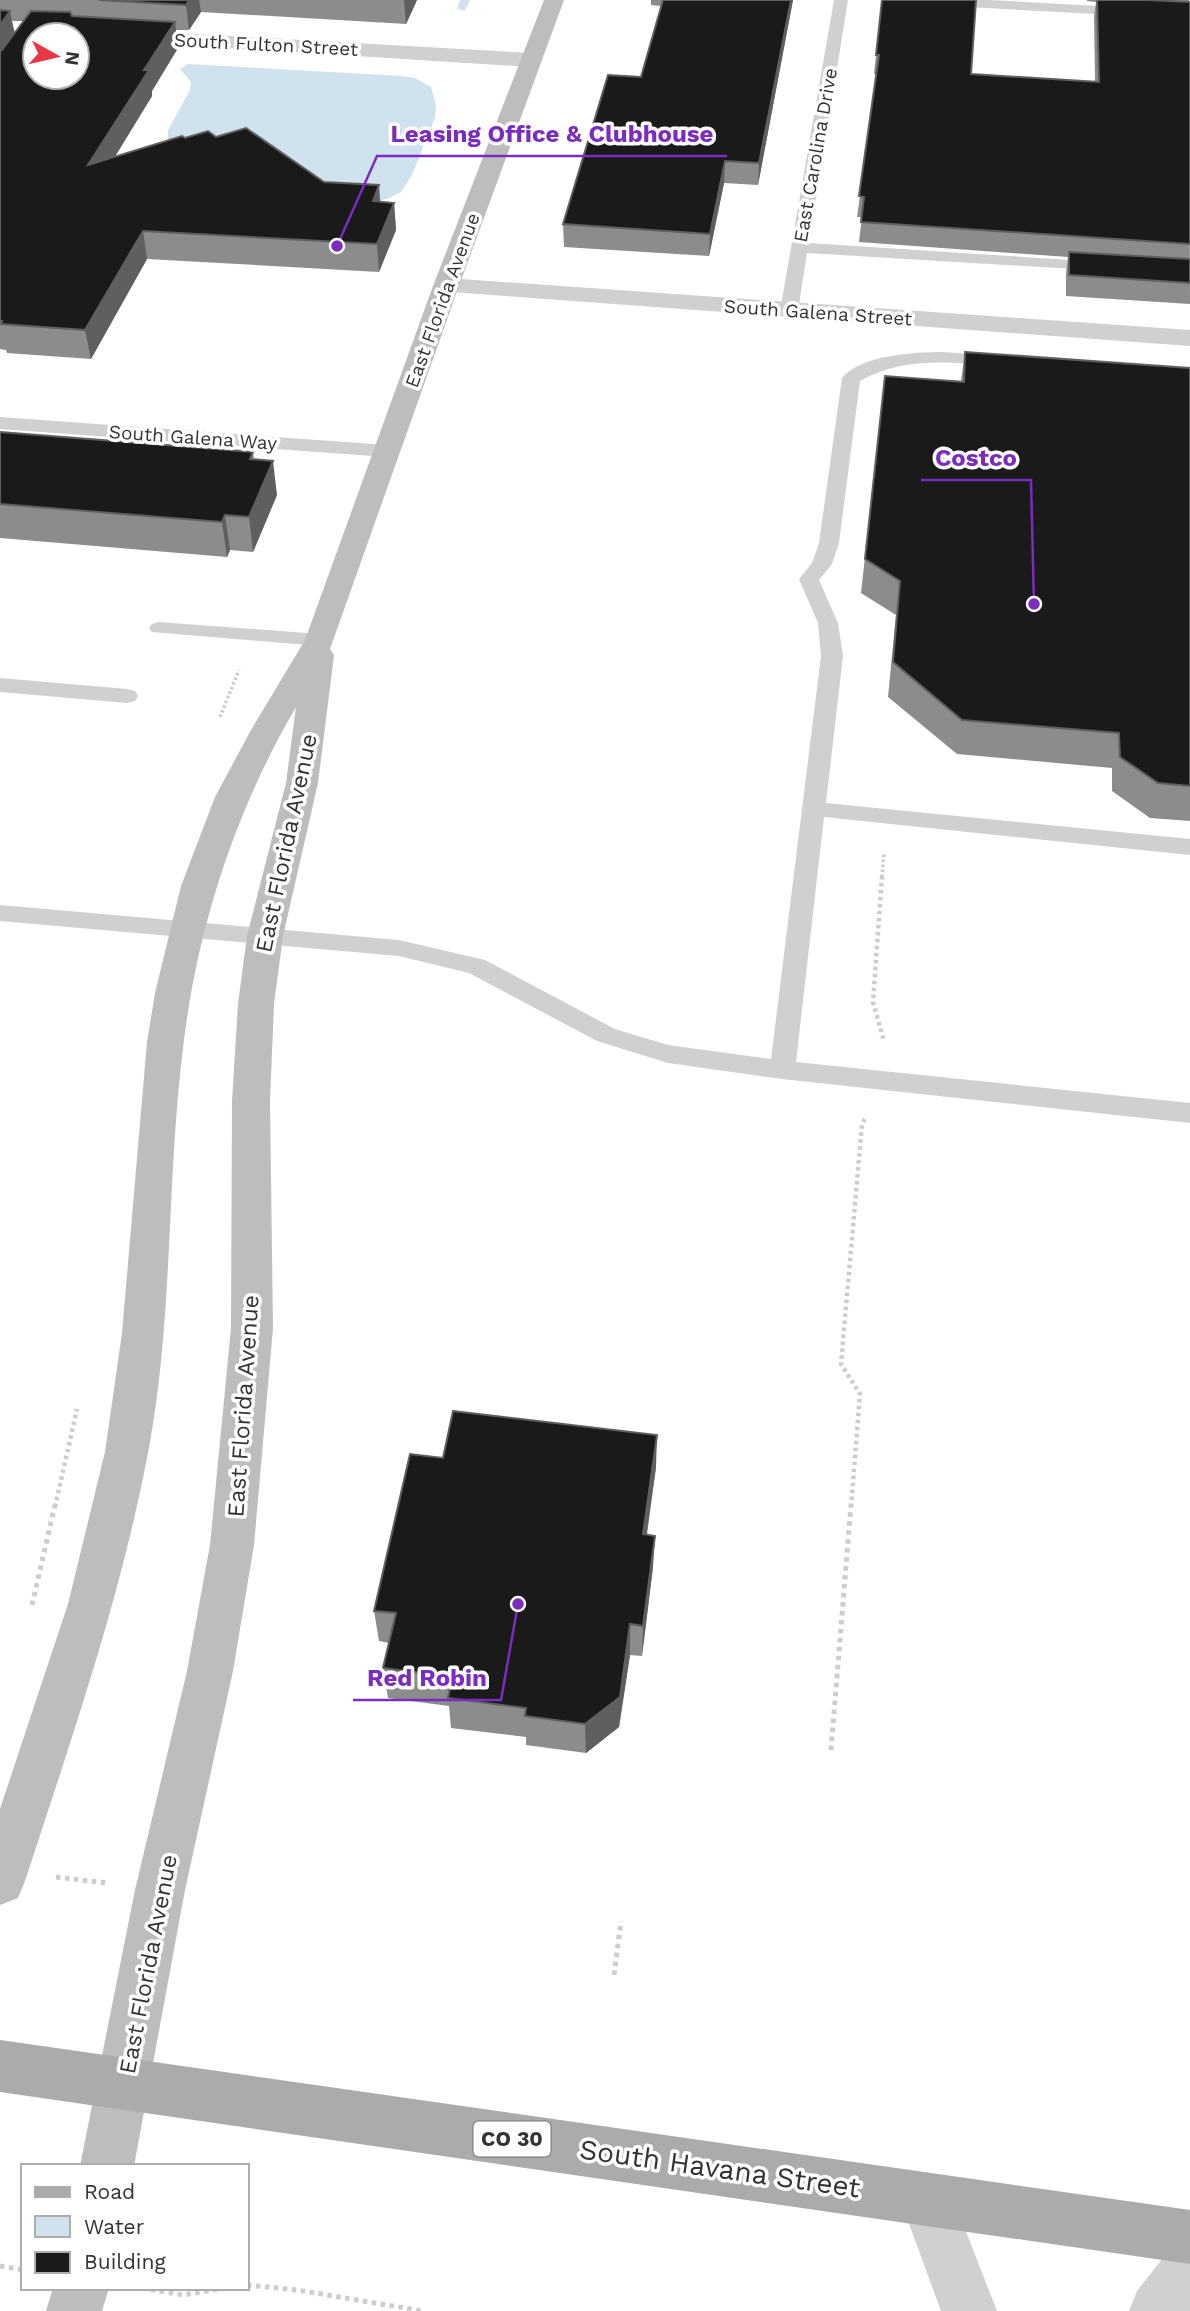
<svg xmlns="http://www.w3.org/2000/svg" width="1190" height="2311" viewBox="0 0 1190 2311" font-family="'Work Sans',sans-serif">
	<style>
		.water { fill: #cfe2ee }
		.lines { fill: none; stroke-linecap: round; stroke-linejoin: round }
		.stream { fill: #cfe2ee; fill-rule: evenodd }
		.path-far2 { stroke: #cdcdcd; stroke-width: 3.5; stroke-dasharray: 2.5 2.5; stroke-linecap: butt }
		.path-far1 { stroke: #cdcdcd; stroke-width: 4.5; stroke-dasharray: 3.5 3.5; stroke-linecap: butt }
		.path { stroke: #cdcdcd; stroke-width: 5; stroke-dasharray: 4.5 4.5; stroke-linecap: butt }
		.lane { fill: #d0d0d0; fill-rule: evenodd }
		.street { fill: #d0d0d0; fill-rule: evenodd }
		.secondary { fill: #bdbdbd; fill-rule: evenodd }
		.primary { fill: #ababab; fill-rule: evenodd }
		.wall { fill: #8c8c8c; fill-rule: evenodd }
		.shaded-wall { fill: #5f5f5f }
		.building { fill: #1a1a1a; stroke: #5f5f5f; stroke-width: 2; fill-rule: evenodd }
		.labels { text-anchor: middle; stroke-width: 7; stroke-linejoin: round; paint-order: stroke }
		.far-street-label { font-size: 19px; fill: #333; stroke: #fff }
		.shield { fill: #fff; stroke: #707070; stroke-width: 2 }
		.shield-label { font-size: 21px; font-weight: bold; fill: #333 }
		.street-label { font-size: 23px; fill: #333; stroke: #fff }
		.near-street-label { font-size: 28px; fill: #333; stroke: #fff }
		.leader { fill: none; stroke: #7b2cbf; stroke-width: 2.5 }
		.callout-dot { fill: #7b2cbf; stroke: #fff; stroke-width: 2.5 }
		.callout-label { font-size: 24px; text-anchor: middle; font-weight: bold; fill: #7b2cbf; stroke: #fff; stroke-width: 7; stroke-linejoin: round; paint-order: stroke }
	</style>
	<rect width="100%" height="100%" fill="#fff"/>
	<path class="water" d="M188 64 402 76 415 78 431 87 436 105 435 118 412 175 401 192 387 199 375 201 168 141V130L190 90 191 82 180 69Z"/>
	<g class="lines">
		<path class="stream" d="M460 0H470L465 11 457 9Z"/>
		<path class="path-far2" d="M220 717 239 670
			M882 877 884 852"/>
		<path class="path-far1" d="M882 876 873 1002 884 1041
			M55 1507 77 1409
			M851 1507 860 1394 841 1364 862 1124 865 1119"/>
		<path class="path" d="M32 1605 55 1505
			M831 1750 851 1505
			M56 1877 107 1883
			M614 1975 621 1921
			M0 2266 23 2270
			M247 2285 297 2290 423 2311
			M142 2288 184 2295 224 2288"/>
		<path class="lane" d="M834 0H848L809 243 1101 262 1107 263 1110 267 1107 271 807 253 798 311 789 316 783 315 780 311Z
			M903 0H990L1190 11V19L910 4Z
			M942 352 1000 356 1009 361C1001 370 984 365 973 364 933 361 896 361 860 381L839 543 832 564 819 580 838 623 843 656 826 803 1190 839V855L824 817 796 1062 1190 1103V1123L782 1079 668 1063 597 1041 469 973 399 956 0 921V905L399 940 485 960 615 1029 668 1045 771 1059 821 656 818 623 799 579 812 563 819 543 842 378C861 355 914 352 942 352Z
			M0 417 387 445 396 451 387 457 0 429Z
			M159 622 320 634 327 636 330 640 327 644 320 646 152 632 149 628 152 624Z
			M0 678 127 689 135 691 138 696 135 701 127 703 0 692Z"/>
		<path class="street" d="M125 30 531 53 539 55 542 60 539 65 531 67 117 41 114 36 117 31Z
			M446 278 1190 330V346L437 291 433 286 437 281Z
			M927 2172 946 2180 997 2311H941L900 2199 908 2180Z
			M1190 2241V2311H1129L1137 2291 1170 2249Z"/>
		<path class="secondary" d="M544 0H564L459 286 330 649 334 655 318 783 283 936 274 1004 270 1101 273 1328 254 1545 233 1671 185 1890 134 2166H80L135 1890 187 1671 210 1545 231 1328 232 1101 238 1004 247 936 286 783 296 707C236 810 199 922 184 1040 166 1177 174 1317 148 1453 120 1600 71 1740 25 1881L18 1898 0 1905V1809L68 1604 105 1452 122 1333 147 1042 155 993 181 886 215 797 251 730 305 640 433 286Z
			M53 2288H109L102 2311H46Z"/>
		<path class="primary" d="M0 2040 1190 2210V2264L0 2092Z"/>
	</g>
	<path class="wall" d="M0 0H417L406 24 201 12 189 30H176L178 48 152 91V96L115 157 185 138 216 137 324 182 380 202 394 203 396 230 379 272 147 259 91 359 7 353 6 350 0 349ZM12 21H24L15 33Z
		M651 0H793L758 185 724 183 709 256 564 247 563 224 641 77 661 6 651 5Z
		M1087 0H1189L1190 304 1066 296V273L1068 257 859 242 862 217H857L877 74H874L876 55 971 74 1095 82 1094 16 1096 2 1087 1Z
		M965 352 1190 368V821L1150 818 1112 791V768L957 754 888 697 896 615 861 593 885 376 961 381Z
		M0 432 253 452 254 459 277 495 253 552 230 550 227 557 0 538Z
		M443 1458 656 1467 647 1535 653 1567 642 1656 630 1655 619 1727 586 1753 526 1745V1737L451 1728 449 1706 388 1698 383 1668 389 1643 379 1641 374 1611Z"/>
	<path class="shaded-wall" d="M189 0H199L201 12 189 30 186 5Z
		M404 0H417L406 24Z
		M791 0H793L758 185 759 163Z
		M10 11 15 37 0 58V25Z
		M175 22 178 48 152 91V96L93 192 88 165 144 70Z
		M725 161 724 183 709 256 710 234Z
		M379 185 381 213 373 201Z
		M394 203 396 230 379 272 377 244Z
		M143 231 147 259 91 359 85 330Z
		M273 461 277 495 253 552 249 517Z
		M225 515 230 550 227 557 222 522Z
		M657 1435 656 1467 642 1566 643 1534Z
		M655 1536 653 1567 642 1656 643 1626Z
		M630 1624V1655L619 1727 586 1753 585 1724Z"/>
	<path class="building" d="M99 0H189L186 5Z
		M663 0H791L759 163 725 161 710 234 563 224 608 75 641 77Z
		M882 0H976L971 74 1099 82 1097 0H1148L1190 2V244L861 222 864 197 859 196 879 55H876Z
		M0 10 10 11 0 25Z
		M31 11 70 12 72 16 175 22 144 70H149L88 165 182 136 185 138 208 131 216 137 246 128 324 182 379 185 373 201 394 203 377 244 143 231 85 330 1 324 2 321H0V51L2 50ZM35 35H77V77H35Z
		M1069 252 1190 259V283L1069 275Z
		M965 352 1190 368V786L1158 783 1120 757 1119 733 962 720 893 662 900 581 865 559 885 376 964 382Z
		M0 432 253 452 250 459 273 461 249 517 225 515 222 522 0 504Z
		M453 1411 657 1435 643 1534 655 1536 643 1626 630 1624 620 1697 585 1724 525 1716 526 1708 448 1698 452 1677 383 1668 396 1613 374 1611 410 1454 443 1458Z"/>
	<g class="labels">
		<g class="far-street-label">
			<text transform="translate(266 44) rotate(3)" y="7">South Fulton Street</text>
			<text transform="translate(815 155) rotate(-80)" y="7">East Carolina Drive</text>
			<text transform="translate(442 300) rotate(-70)" y="7">East Florida Avenue</text>
			<text transform="translate(818 312) rotate(4)" y="7">South Galena Street</text>
			<text transform="translate(193 437) rotate(4)" y="7">South Galena Way</text>
		</g>
		<rect class="shield" x="473.5" y="2121.5" width="77" height="35" rx="5"/>
		<g class="shield-label">
			<text x="512" y="2146">CO 30</text>
		</g>
		<g class="street-label">
			<text transform="translate(286 843) rotate(-78)" y="8">East Florida Avenue</text>
			<text transform="translate(243 1406) rotate(-86)" y="8">East Florida Avenue</text>
			<text transform="translate(148 1964) rotate(-79)" y="8">East Florida Avenue</text>
		</g>
		<g class="near-street-label">
			<text transform="translate(720 2168) rotate(8)" y="10">South Havana Street</text>
		</g>
	</g>
	<path class="leader" d="M337 246L377 156H727M1034 604L1031 480H921M518 1604L501 1700H353"/>
	<g class="callout-dot">
		<circle cx="337" cy="246" r="7"/>
		<circle cx="1034" cy="604" r="7"/>
		<circle cx="518" cy="1604" r="7"/>
	</g>
	<g class="callout-label">
		<text x="552" y="142">Leasing Office &amp; Clubhouse</text>
		<text x="976" y="466">Costco</text>
		<text x="427" y="1686">Red Robin</text>
	</g>
	<rect x="21" y="2164" width="228" height="126" fill="#ffffff" stroke="#adadad" stroke-width="2"/>
	<rect x="35" y="2187" width="35" height="10" fill="#ababab" stroke="#adadad" stroke-width="2"/>
	<text x="84" y="2199" font-size="21" fill="#333333">Road</text>
	<rect x="35" y="2216" width="35" height="21" fill="#cfe2ee" stroke="#adadad" stroke-width="2"/>
	<text x="84" y="2234" font-size="21" fill="#333333">Water</text>
	<rect x="35" y="2252" width="35" height="21" fill="#1a1a1a" stroke="#adadad" stroke-width="2"/>
	<text x="84" y="2269" font-size="21" fill="#333333">Building</text>
	<g transform="translate(56 56) rotate(98)"><circle r="33" fill="#ffffff" stroke="#adadad" stroke-width="2"/>
	<path d="M0-5L12 26L0 18L-12 26Z" fill="#e63946"/>
	<text y="-10" font-size="19" font-weight="bold" text-anchor="middle" fill="#333333">N</text>
	</g>
</svg>
